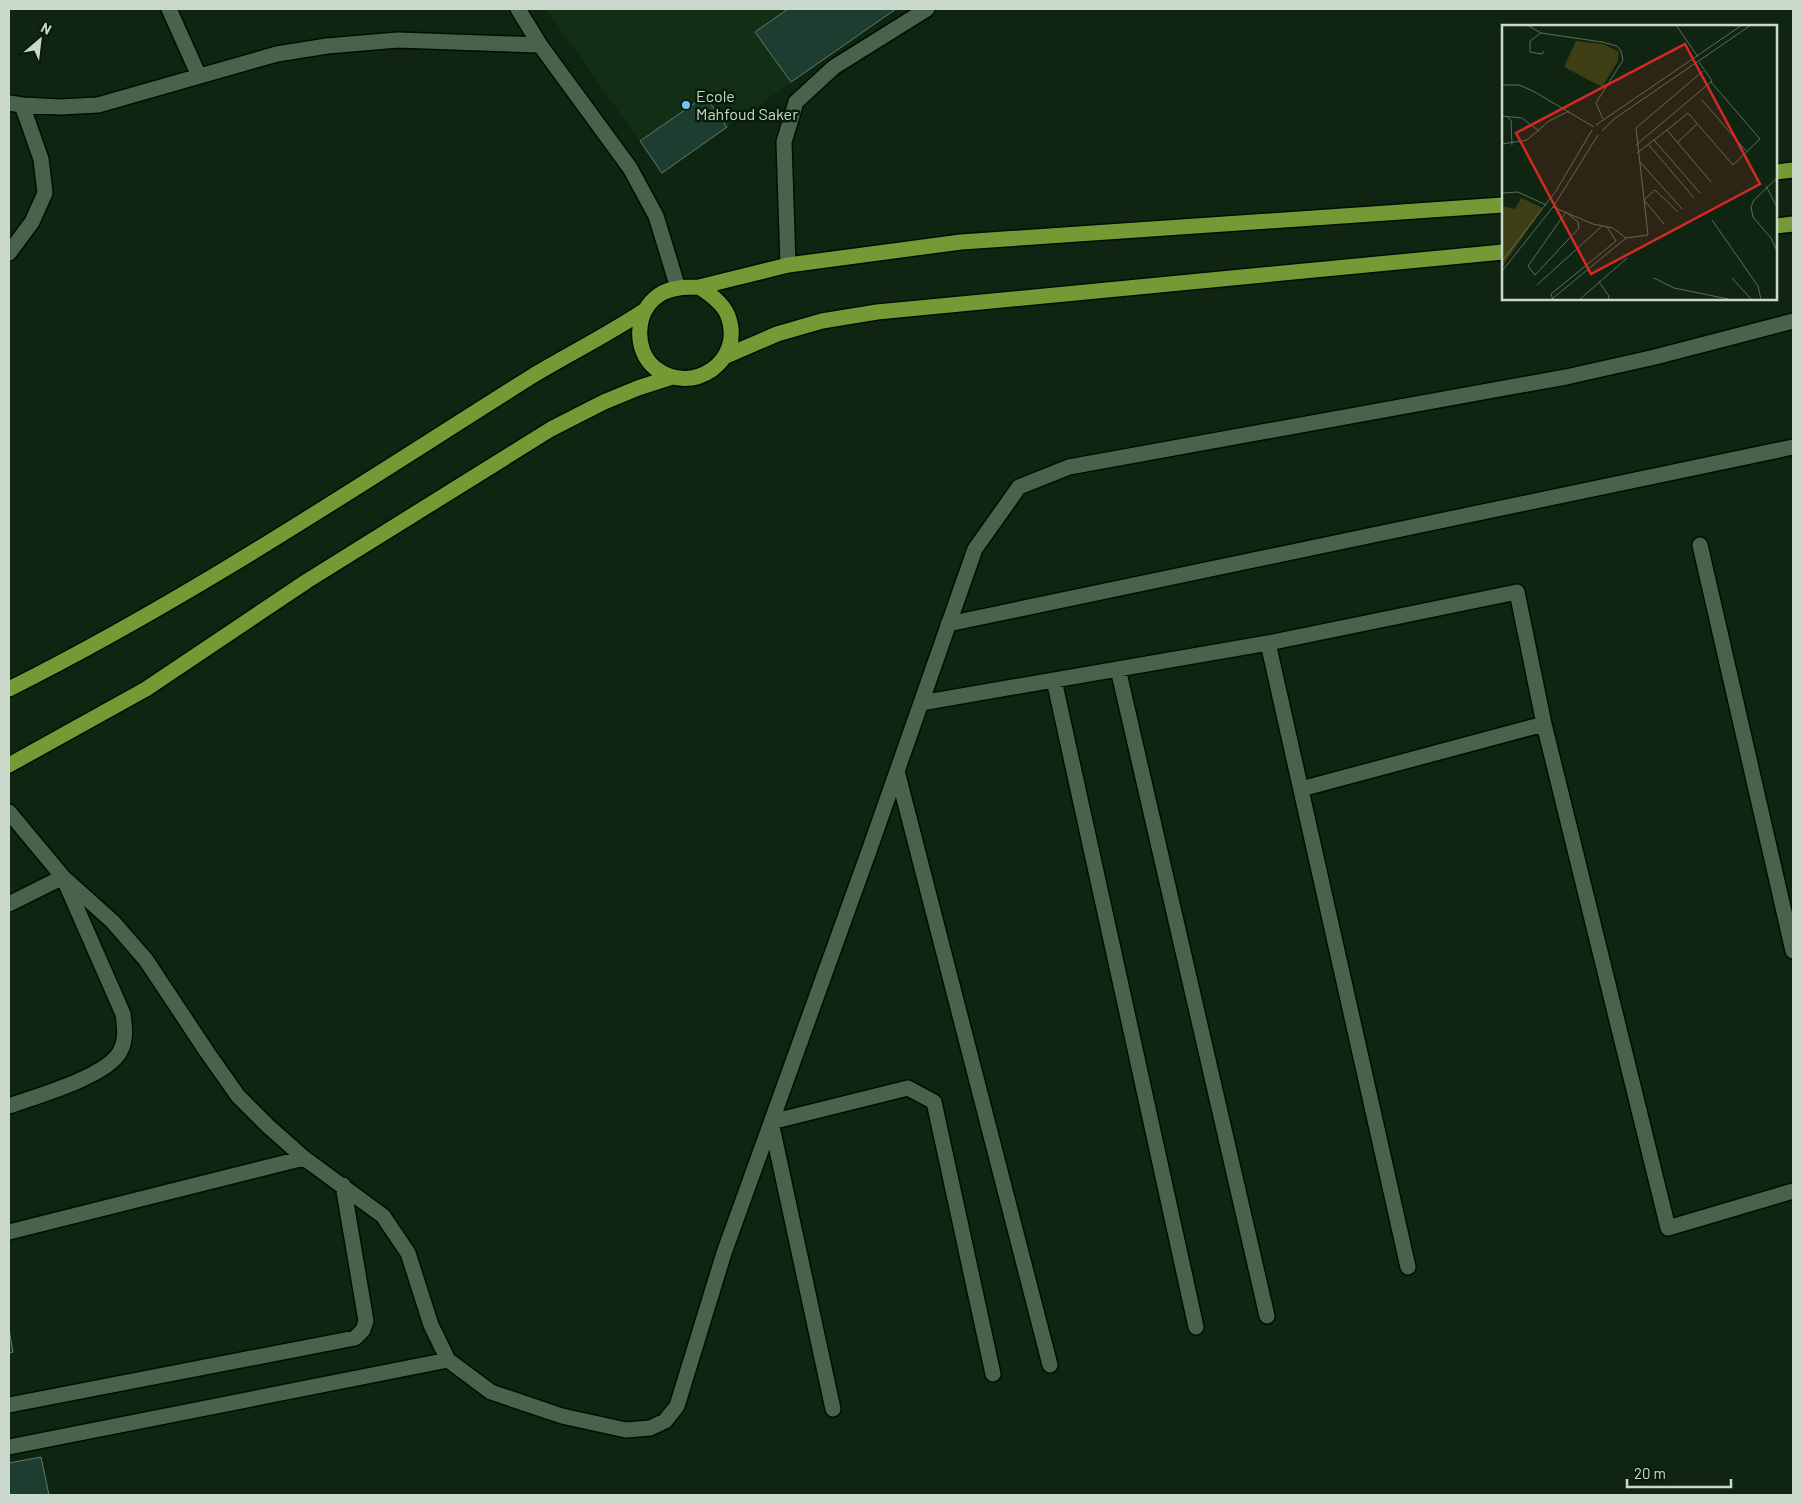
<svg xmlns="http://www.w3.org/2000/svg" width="1802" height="1504" viewBox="0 0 1802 1504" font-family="Barlow,sans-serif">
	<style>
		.built { fill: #122e15 }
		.building { fill: #1c3d2f; stroke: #5a7d6d }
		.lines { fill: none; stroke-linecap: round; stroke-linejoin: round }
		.minor-casing { stroke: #000e01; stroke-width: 18 }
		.highway-casing { stroke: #000e01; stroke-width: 18 }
		.minor { stroke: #49624b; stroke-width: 15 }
		.highway { stroke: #749935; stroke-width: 15 }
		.poi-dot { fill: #72c1f5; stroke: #061c09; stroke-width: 2 }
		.labels { text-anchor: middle; stroke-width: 5; stroke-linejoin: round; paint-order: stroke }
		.poi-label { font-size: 16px; fill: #cbd9cc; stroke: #061c09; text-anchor: start }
		.inset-road { fill: none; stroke: #5a6d5c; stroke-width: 1 }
		.view { fill: #d62828; fill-opacity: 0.15; stroke: #d62828; stroke-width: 2.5 }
		.inset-edge { fill: none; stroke: #cbd9cc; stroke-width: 2.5 }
	</style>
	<rect width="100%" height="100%" fill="#0f2512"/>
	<path class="built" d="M546 9H896L662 173Z"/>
	<path class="building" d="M788 9H896L791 82 755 32Z
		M705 96 727 127 662 173 640 141Z
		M9 1329 13 1352 9 1353Z
		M41 1457 49 1495H9V1463Z"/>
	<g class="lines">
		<defs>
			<path id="minor" d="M169 9 199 76
				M518 9 540 45 630 168 656 216 678 288
				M9 103 22 105 60 107 98 105 277 54 327 46 398 40 540 45
				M9 253 32 222 45 193 41 159 22 105
				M788 265 784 142 796 102 834 67 927 9
				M1700 545 1793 951
				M948 624 1793 447
				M1268 643 1517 592 1544 724 1668 1228 1793 1191
				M1118 669 1267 1316
				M1054 680 1196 1327
				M921 703 1268 643 1408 1267
				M897 771 1050 1365
				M1301 789 1544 724
				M9 812 63 877 113 922 146 960 207 1052 238 1096 268 1126 304 1158 383 1216 408 1253 431 1325 448 1360 491 1392 562 1416 626 1430 650 1428 665 1421 677 1406 724 1253 869 851 975 549 1019 487 1069 467 1566 377 1655 357 1793 321
				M9 904 63 877 123 1014C125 1028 127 1044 117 1056 100 1078 37 1096 9 1106
				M9 1232 304 1158
				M9 1405 355 1338 363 1330 366 1321 343 1185
				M833 1409 771 1122 908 1088 934 1102 993 1374
				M9 1447 448 1360"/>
			<path id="highway" d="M1776 172 1793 170
				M1776 226 1793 224
				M699 287 788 265 961 242 1503 205
				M699 287C710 294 723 303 728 316 745 361 692 397 655 368 633 350 635 311 659 295 671 287 686 287 699 287Z
				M726 356 777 334 822 321 877 312 1503 252
				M9 689C191 598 362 483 534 375 571 353 609 334 645 310
				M9 765 146 689 307 581 551 429 604 402 638 388 672 377"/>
		</defs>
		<use href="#minor" class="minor-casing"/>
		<use href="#highway" class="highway-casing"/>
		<use href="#minor" class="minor"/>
		<use href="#highway" class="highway"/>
	</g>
	<circle class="poi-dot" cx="686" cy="105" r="5"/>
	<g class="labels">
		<g class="poi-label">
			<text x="696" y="102">Ecole<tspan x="696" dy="18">Mahfoud Saker</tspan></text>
		</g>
	</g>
	<g transform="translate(1502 25)">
		<rect width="275" height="275" fill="#0f2512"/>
		<path d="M74 16 101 19 117 27 116 36 100 62 62 42ZM19 173 41 183 0 242V181L13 184Z" fill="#3e3e14"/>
		<path class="inset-road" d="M25 0 39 8M174 0 196 32M42 26 40 29 28 27V16L39 8 100 17 115 21 119 26 121 35 94 78 101 94M0 60H17L31 66 92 102M200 75 245 127M0 91 20 93 37 106M5 92 9 95 10 120M94 100 240 0M165 105 186 88 231 140 258 114 209 57M100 106 112 94 249 0M152 115 198 168M175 118 195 99M0 119 25 115 47 96 67 86M134 120 210 56 197 37M147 120 192 173M135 128 165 105 209 157M138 137 180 184M275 153 252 175 249 182 251 192 269 213 275 226M264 161 275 182M0 168 16 167 44 180M51 182 91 199 111 203 124 213 146 210 134 103 201 46M64 187 76 197 77 203 33 250 26 241ZM210 195 256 261 259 275M162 199 142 175 153 165 176 187M0 236 54 166 90 105M0 246 51 182 96 110M152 253 172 263 231 275M230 253 250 275M97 257 107 271 106 275M35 260 100 201M50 274 124 213M51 275 49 269 114 216 105 202M77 275 125 233"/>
		<path class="view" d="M183 19 258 159 89 249 14 108Z"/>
		<rect width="275" height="275" class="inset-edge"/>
	</g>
	<rect width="1802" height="1504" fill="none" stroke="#cbd9cc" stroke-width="20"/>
	<g transform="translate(40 40) rotate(28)" stroke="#061c09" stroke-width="4" paint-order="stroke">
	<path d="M0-4L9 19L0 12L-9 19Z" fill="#cbd9cc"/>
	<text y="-8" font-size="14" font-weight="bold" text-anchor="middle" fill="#cbd9cc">N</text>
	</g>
	<path d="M1627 1479v8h104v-8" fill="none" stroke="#cbd9cc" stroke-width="2.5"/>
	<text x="1634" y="1479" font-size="15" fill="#cbd9cc" stroke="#061c09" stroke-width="4" paint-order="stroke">20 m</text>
</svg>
